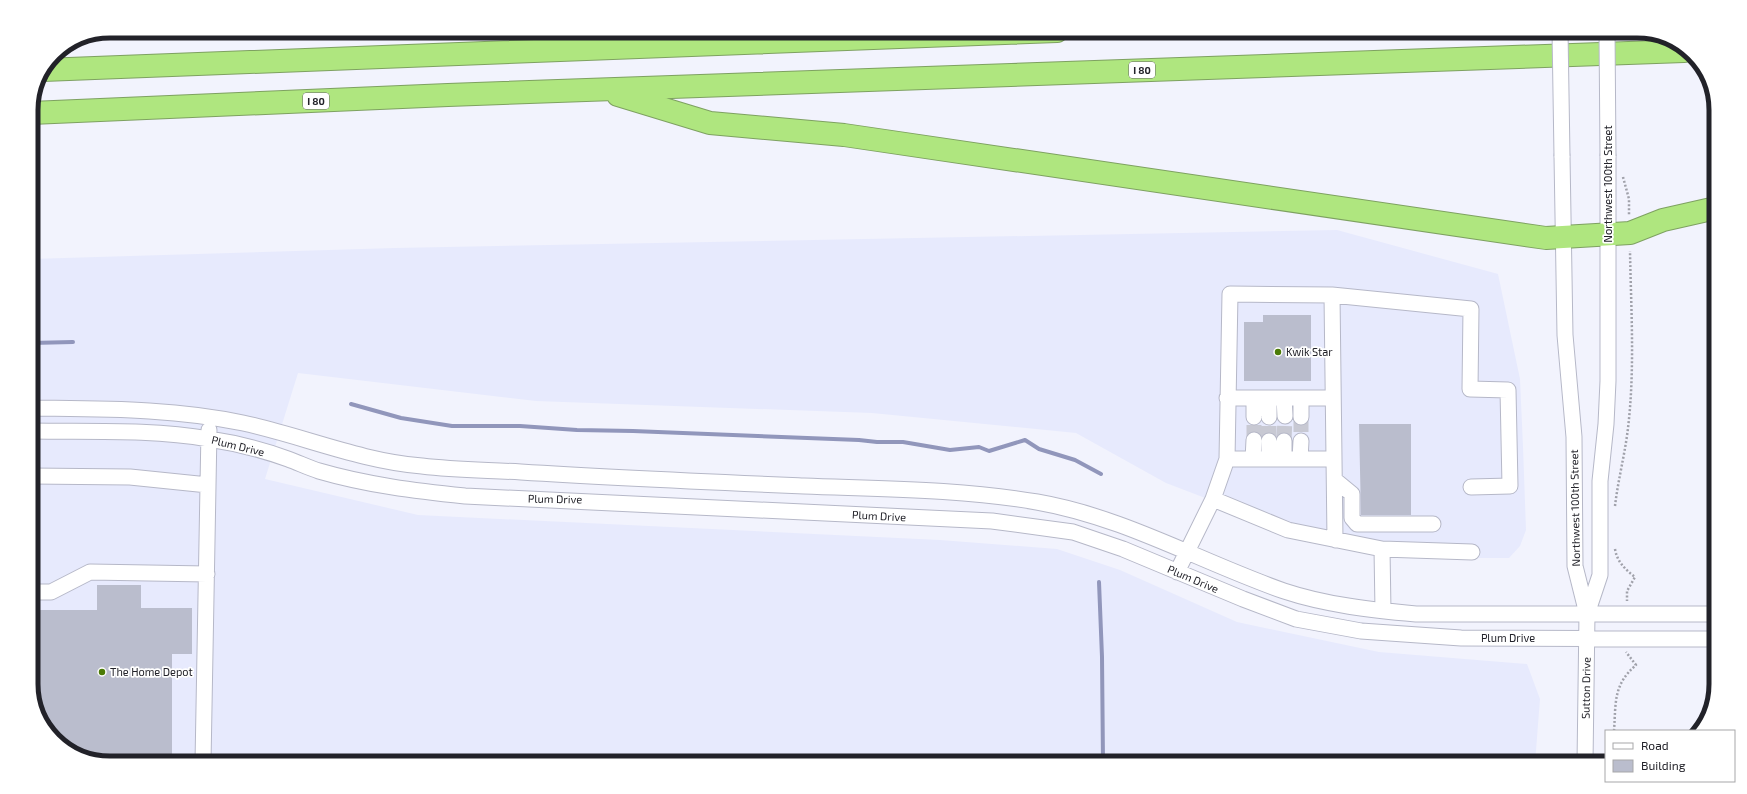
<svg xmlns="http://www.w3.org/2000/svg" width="1747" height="794" viewBox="0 0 1747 794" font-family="'Exo 2',sans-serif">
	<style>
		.built { fill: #e7eafd }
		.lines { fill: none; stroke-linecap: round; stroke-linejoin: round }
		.stream { stroke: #9196bb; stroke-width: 4 }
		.building { fill: #babdcd }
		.minor-tunnel { stroke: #c8c9d3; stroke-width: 15; stroke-dasharray: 15 8; stroke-linecap: butt }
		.minor-casing { stroke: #b6b8c8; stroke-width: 17 }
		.highway-casing { stroke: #7ea161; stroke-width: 24 }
		.path { stroke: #a0a1aa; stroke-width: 2.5; stroke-dasharray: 2 2; stroke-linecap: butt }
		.minor { stroke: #fff; stroke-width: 15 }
		.highway { stroke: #afe67f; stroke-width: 22 }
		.minor-bridge-casing { stroke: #b6b8c8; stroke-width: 17; stroke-linecap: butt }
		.minor-bridge { stroke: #fff; stroke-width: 15 }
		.poi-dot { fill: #4b7b06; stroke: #fff; stroke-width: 1.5 }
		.labels { text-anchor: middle; stroke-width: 3.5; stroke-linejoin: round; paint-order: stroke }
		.shield { fill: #fff; stroke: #646469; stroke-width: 1 }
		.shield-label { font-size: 10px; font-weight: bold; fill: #222229 }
		.street-label { font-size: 11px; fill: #222229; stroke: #fff }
		.poi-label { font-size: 11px; fill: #222229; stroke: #fff; text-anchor: start }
		.rim { fill: none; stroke: #222229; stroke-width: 5 }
	</style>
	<rect width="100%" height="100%" fill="#f2f3fd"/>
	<path class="built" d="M1337 230 1498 274 1520 379 1523 447 1526 530 1520 546 1509 558H1446L1331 546 1166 483 1076 433 872 413 536 401 298 373 265 479 418 515 940 540 1057 549 1120 570 1237 622 1379 652 1527 664 1540 699 1535 763H110L79 757 31 690V259L395 248Z"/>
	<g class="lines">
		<path class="stream" d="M31 343 73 342
			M351 404 401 418 452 426H520L577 430 633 431 859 440 877 442H903L950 450 979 447 989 451 1025 440 1039 449 1075 460 1101 474
			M1099 582 1102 657 1103 763"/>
	</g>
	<path class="building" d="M1263 315H1311V381H1244V322H1263Z
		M1359 424H1411V515H1361Z
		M97 585H141V608H192V654H172V763H110L79 757 44 728 31 690V610H97Z"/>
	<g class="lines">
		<path class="minor-tunnel" d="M1301 417V441
			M1254 440V417
			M1269 441V417
			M1284 441 1285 416"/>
		<defs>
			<path id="minor" d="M1562 156 1565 335 1574 437 1575 566 1587 614 1585 763
				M1332 295 1471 309 1470 389 1508 390 1510 486 1471 487
				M1227 398H1333
				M1269 398V417
				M1284 398 1285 416
				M31 408C102 409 173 408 243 423 303 436 360 461 422 466 455 470 488 470 521 472 615 478 710 482 804 486 881 489 961 489 1037 502 1124 517 1201 562 1284 591 1326 605 1372 610 1416 614H1716
				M1254 417V398
				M1301 417V398
				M31 431C90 432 151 429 209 439 236 443 263 450 288 459 299 463 309 468 319 471 367 485 416 491 465 496L992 521 1073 532 1123 549 1243 599 1296 619 1361 631 1461 638 1716 639
				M1284 441V459
				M1227 459H1334
				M1253 459 1254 440
				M1269 459V441
				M1300 459 1301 441
				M31 476 130 477 208 485
				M1335 480 1352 494V518L1357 524H1433
				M1213 499 1227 459 1230 294 1332 295 1335 540
				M1382 549 1472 552
				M1177 572 1213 499 1288 530 1382 549 1383 611
				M31 592H51L90 572 207 574
				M1587 614 1600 575V481L1606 424 1608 381V156
				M203 763 209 430"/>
			<path id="highway" d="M43 70 1057 31
				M618 95 710 123 844 135 1546 238 1630 233 1663 220 1716 208
				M31 113 448 95 1684 51"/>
		</defs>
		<use href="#minor" class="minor-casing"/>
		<use href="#highway" class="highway-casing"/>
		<path class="path" d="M1623 177 1629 199V216
			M1615 506C1618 480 1625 454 1628 428 1635 369 1631 309 1630 251
			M1615 549C1617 562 1626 570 1635 577L1627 591V601
			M1614 731C1616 702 1613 685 1636 665L1626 652"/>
		<use href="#minor" class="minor"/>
		<use href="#highway" class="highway"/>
		<defs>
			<path id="minor-bridge" d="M1560 31 1562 156
				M1607 31 1608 156"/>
		</defs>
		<use href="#minor-bridge" class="minor-bridge-casing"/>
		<use href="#minor-bridge" class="minor-bridge"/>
	</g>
	<g class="poi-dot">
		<circle cx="1278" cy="352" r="4"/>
		<circle cx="102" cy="672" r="4"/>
	</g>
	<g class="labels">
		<g class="shield">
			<rect x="1129" y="62" width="26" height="16" rx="3"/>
			<rect x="303" y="93" width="26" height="16" rx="3"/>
		</g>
		<g class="shield-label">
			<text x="1142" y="74">I 80</text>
			<text x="316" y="105">I 80</text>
		</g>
		<g class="street-label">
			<text transform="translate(1608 184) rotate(-90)" y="4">Northwest 100th Street</text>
			<text transform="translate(238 446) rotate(14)" y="4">Plum Drive</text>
			<text transform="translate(555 499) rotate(1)" y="4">Plum Drive</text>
			<text transform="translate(1575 508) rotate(-91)" y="4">Northwest 100th Street</text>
			<text transform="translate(879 516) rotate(3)" y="4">Plum Drive</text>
			<text transform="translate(1193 579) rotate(23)" y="4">Plum Drive</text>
			<text x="1508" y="642">Plum Drive</text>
			<text transform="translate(1586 688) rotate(-89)" y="4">Sutton Drive</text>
		</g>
		<g class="poi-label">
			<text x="1286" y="356">Kwik Star</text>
			<text x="110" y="676">The Home Depot</text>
		</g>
	</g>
	<path d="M0 0H1747V794H0ZM110 38H1637A72 72 0 0 1 1709 110V684A72 72 0 0 1 1637 756H110A72 72 0 0 1 38 684V110A72 72 0 0 1 110 38Z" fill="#fff" fill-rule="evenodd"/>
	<path class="rim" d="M110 38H1637A72 72 0 0 1 1709 110V684A72 72 0 0 1 1637 756H110A72 72 0 0 1 38 684V110A72 72 0 0 1 110 38Z"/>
	<rect x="1605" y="730" width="130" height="52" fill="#ffffff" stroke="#a7a7a9"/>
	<rect x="1613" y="743" width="20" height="6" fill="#ffffff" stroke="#a7a7a9"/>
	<text x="1641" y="750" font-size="12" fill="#222229">Road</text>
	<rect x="1613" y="760" width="20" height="12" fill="#babdcd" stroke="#a7a7a9"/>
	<text x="1641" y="770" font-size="12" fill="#222229">Building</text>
</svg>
